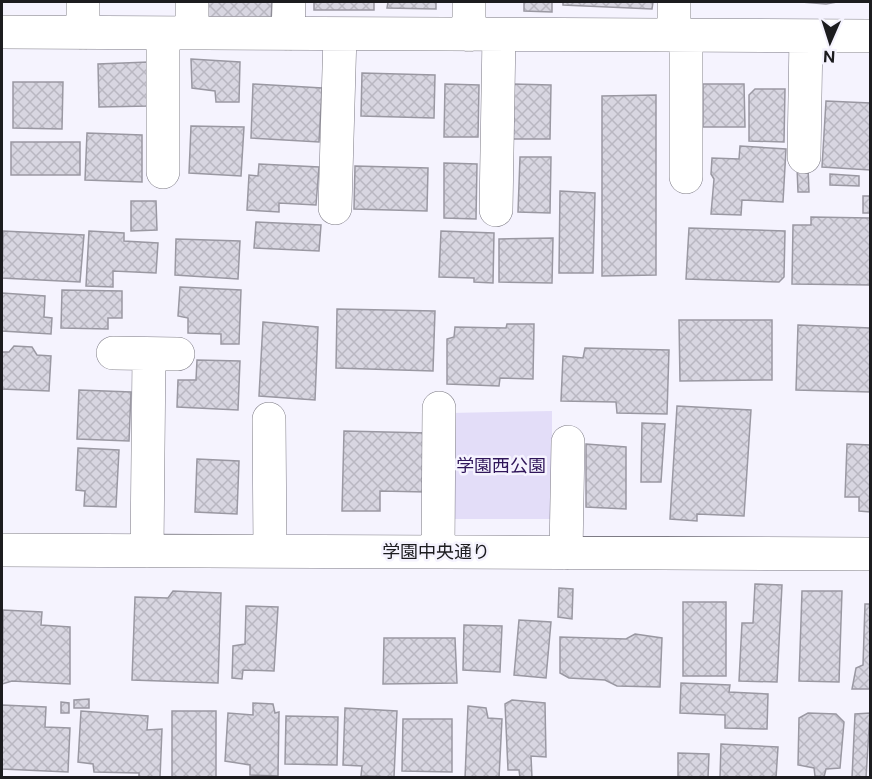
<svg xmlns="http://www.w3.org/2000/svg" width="872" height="779" viewBox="0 0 872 779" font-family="'Public Sans','Noto Sans JP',sans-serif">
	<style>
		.green { fill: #e3ddf8 }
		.building { fill: url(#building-cross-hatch); stroke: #9a98a2; stroke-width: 1.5 }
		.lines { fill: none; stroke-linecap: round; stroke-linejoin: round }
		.minor-casing { stroke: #7d7b85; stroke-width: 34 }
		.minor { stroke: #fff; stroke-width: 33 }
		.labels { text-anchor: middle; stroke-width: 5; stroke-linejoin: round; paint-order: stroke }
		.park-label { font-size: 18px; fill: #30165a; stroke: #f5f3fe }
		.street-label { font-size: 18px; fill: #1c1c1f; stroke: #f5f3fe }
	</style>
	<defs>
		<pattern id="building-cross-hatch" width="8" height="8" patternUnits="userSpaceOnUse" patternTransform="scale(1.5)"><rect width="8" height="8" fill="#d8d6e1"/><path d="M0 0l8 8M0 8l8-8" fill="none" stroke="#b9b7c1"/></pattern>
	</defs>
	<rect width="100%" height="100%" fill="#f5f3fe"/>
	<path class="green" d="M552 411V519H452L450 413Z"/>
	<path class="building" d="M205 2H272L271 21 204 18Z
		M314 2H374V10H314Z
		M388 2H436V9L387 8Z
		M492 2H552V12L524 11V2Z
		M563 2H653L652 9 563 5Z
		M801 2H837L826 4Z
		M191 59 240 62 239 102H216L215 91 192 88Z
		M148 62 149 106 99 107 98 64Z
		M362 73 435 75 434 118 361 116Z
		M13 82H63L62 129 13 128Z
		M253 84 322 88 319 142 251 138Z
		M445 84 479 85 478 137H444Z
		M513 84 551 85 550 139H512Z
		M703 84H744L745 127H703Z
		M755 89H785L784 142 749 141V95Z
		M656 95V275L602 276V96Z
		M826 101 870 103V170L822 167Z
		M191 126 244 127 241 176 189 173Z
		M87 133 142 135V182L85 180Z
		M11 142H80V175H11Z
		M740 146 786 149 783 202 742 200 741 215 711 214 714 179 711 174 712 158 739 159Z
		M520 157H551L550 213 518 212Z
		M444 163 477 164 476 219 444 218Z
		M259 164 319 167 316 205 279 203V212L247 210 249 175 258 176Z
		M355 166 428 168 427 211 354 209Z
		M797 167H808L809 192H798Z
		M830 174 859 176V186L830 185Z
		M560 191 595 193 593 273H559Z
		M863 196H870V213H863Z
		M131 201H156L157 230 131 231Z
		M811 217 870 218V285L792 284 793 225H811Z
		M256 222 321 225 319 251 254 248Z
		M689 228 785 231 784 277 779 282 686 279Z
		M3 231 84 235 80 282 2 278Z
		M89 231 124 233V241L158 243 156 273 113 271V287L86 286Z
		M441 231 494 233 493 283 474 282V278L439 277Z
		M553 238 552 283 499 282V239Z
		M176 239 240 241 238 279 175 275Z
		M180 287 241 290 239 344H221V334L188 333V318L178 316Z
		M62 290 122 291V318H108V329L61 328Z
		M2 293 45 296 44 317 52 318 51 334 2 331Z
		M337 309 435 311 433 371 336 368Z
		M679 320H772V380L680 381Z
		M263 322 318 327 315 400 259 396Z
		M507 324H534L533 379 500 378 499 386 447 384V339L454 337 455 327 506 328Z
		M798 325 870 328V392L796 390Z
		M14 346 32 347 37 355 51 356 49 391 2 389V352H9Z
		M585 348 669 350 667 414 617 413 616 402 561 401 563 356 583 358Z
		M197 360 240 361 238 410 177 407 178 380H196Z
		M79 390 131 392 129 441 77 439Z
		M677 406 751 410 744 516 697 514V521L670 519Z
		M642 423 665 424 661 482H641Z
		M344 431 428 433 426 492 380 491V511H342Z
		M586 444 626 447V509L586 507Z
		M847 444 870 445V512L859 511V497H845Z
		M78 448 119 450 116 507 84 506 85 491 76 490Z
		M197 459 239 461 237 514 195 512Z
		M755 584 782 585 777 682 739 681 742 623H753Z
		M559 588 573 589 572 619 558 617Z
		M173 591 221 593 218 683 132 680 135 597 168 598Z
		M802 591H842L839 682 799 681Z
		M683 602H726V676H683Z
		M865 604H870V689H852L856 668 863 665Z
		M246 606 278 607 274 671 243 670 242 679 232 678 233 646 245 644Z
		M3 610 42 612 41 625 70 627V684L12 681 2 684Z
		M519 620 551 622 546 678 514 675Z
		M464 625 502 626 500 672 463 670Z
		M635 634 662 638 660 687 617 686 605 680 569 678 560 673V637L626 639Z
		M384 638H455L457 683 383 684Z
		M681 683 730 685 729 692 768 694 767 729 725 728V715L680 713Z
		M89 699V708H74V700Z
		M512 700 545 703 546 757 531 756 532 778H520L519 770H508L505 704Z
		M61 702 69 703V713H61Z
		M253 703 273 704 275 713 279 712 278 776 250 775V765L225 761 228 713 253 715Z
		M2 705 46 707 45 727 70 728 68 772 2 769Z
		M468 706 486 708 488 718 502 719 499 778H465Z
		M345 708 397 711 394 777 361 776 362 766 343 765Z
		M81 711 148 716 147 730 162 729 160 778H139V773L94 772 93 764 78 762Z
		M172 711H216V778H172Z
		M808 713 836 714 844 722 840 768 826 769 824 777 815 776 814 768 798 765 799 718Z
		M870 713 866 778H852L855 714Z
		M286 716 338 717 337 765 285 764Z
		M403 719H452V772L402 771Z
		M721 744 778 747 776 778H720Z
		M678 753 709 754 708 778H678Z"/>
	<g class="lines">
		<defs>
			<path id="minor" d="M674 2V36
				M2 32 870 36
				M83 33V2
				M192 33V2
				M288 34 289 2
				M469 35V2
				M686 35V177
				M804 157 806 36
				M163 172V33
				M335 208 340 34
				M496 210 499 35
				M113 353 178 354
				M269 419 270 551
				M2 550 870 554
				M147 551 149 354
				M438 552 439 408
				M566 553 568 442"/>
		</defs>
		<use href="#minor" class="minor-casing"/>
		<use href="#minor" class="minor"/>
	</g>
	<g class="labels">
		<g class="park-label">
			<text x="501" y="472">学園西公園</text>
		</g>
		<g class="street-label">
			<text x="436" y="558">学園中央通り</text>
		</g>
	</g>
	<rect width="872" height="779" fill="none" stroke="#1c1c1f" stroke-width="6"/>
	<g transform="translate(830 42) rotate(183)" stroke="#f5f3fe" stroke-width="4.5" paint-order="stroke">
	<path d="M0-4.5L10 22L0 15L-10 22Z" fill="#1c1c1f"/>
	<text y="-9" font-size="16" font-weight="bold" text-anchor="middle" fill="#1c1c1f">N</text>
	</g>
</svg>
